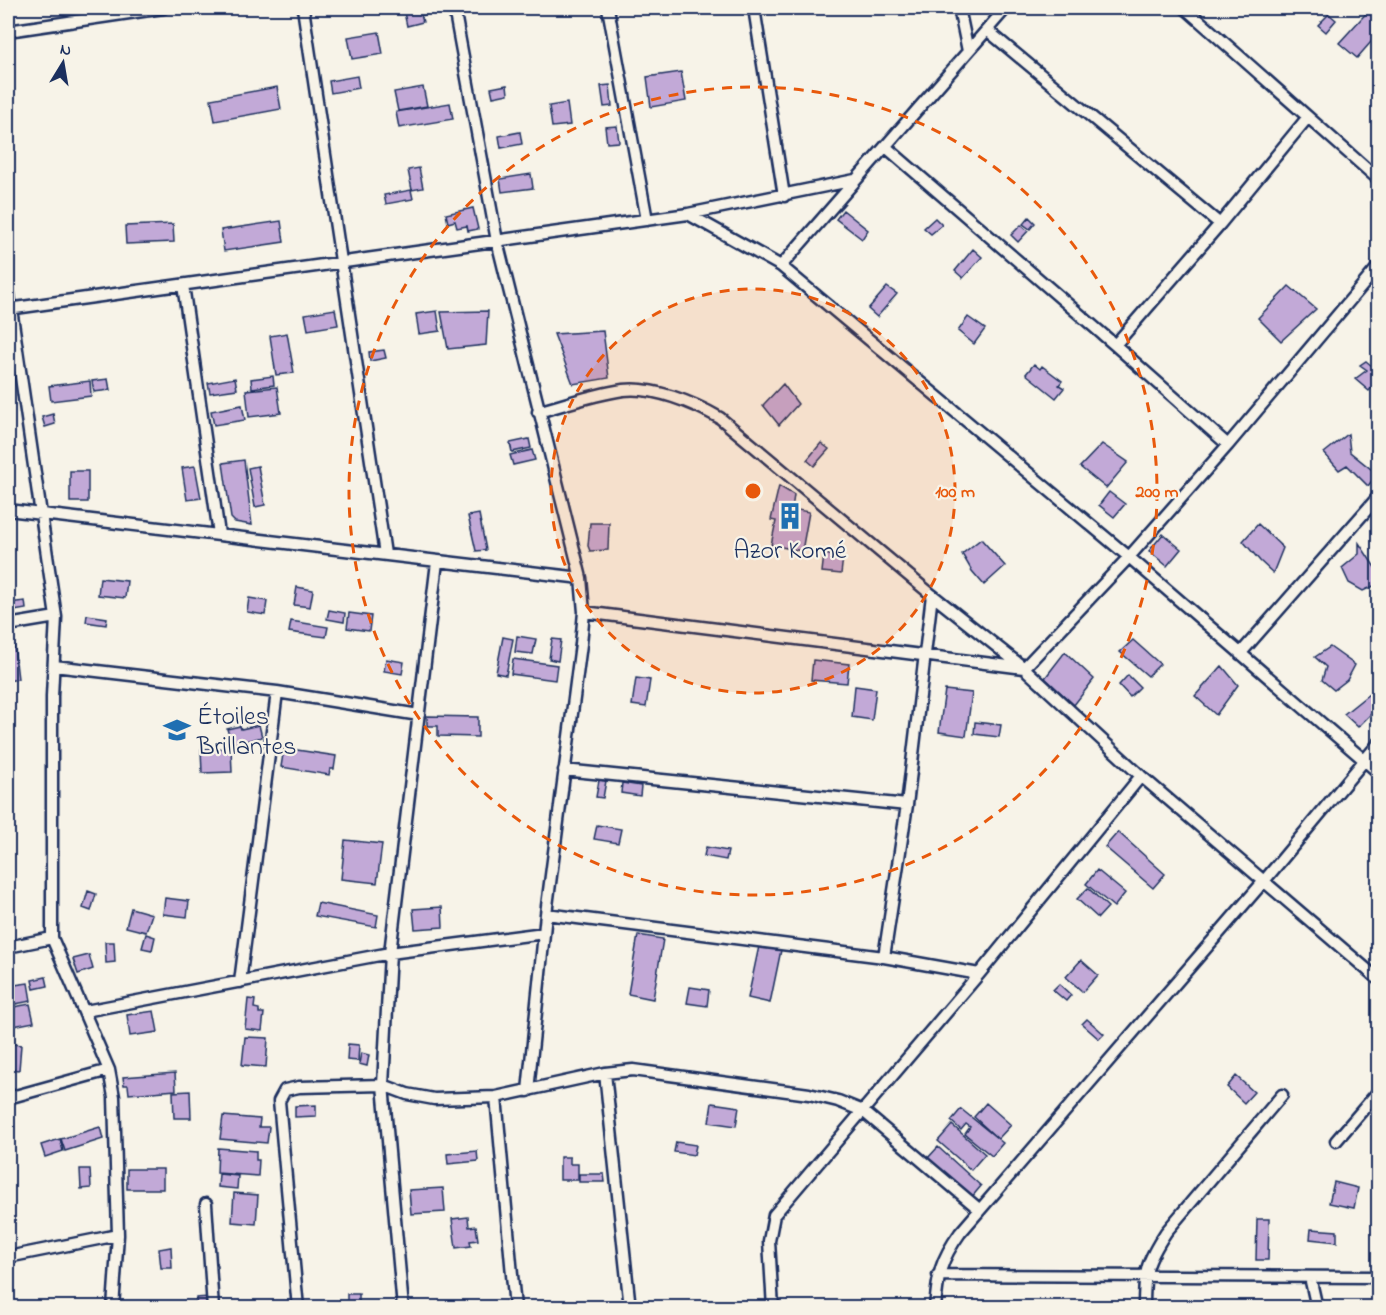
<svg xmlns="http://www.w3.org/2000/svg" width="1386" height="1315" viewBox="0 0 1386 1315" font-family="'Indie Flower',sans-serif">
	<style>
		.building { fill: #c2a9d7; stroke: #1b2f5e; stroke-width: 1.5 }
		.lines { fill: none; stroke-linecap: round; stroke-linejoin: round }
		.minor-casing { stroke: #1b2f5e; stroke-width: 15 }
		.minor { stroke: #f7f3e8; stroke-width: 10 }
		.ring { fill: none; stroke: #e8590c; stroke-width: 3; stroke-dasharray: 10 8 }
		.labels { text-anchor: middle; stroke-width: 4.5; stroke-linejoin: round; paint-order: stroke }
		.poi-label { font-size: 26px; fill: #1b2f5e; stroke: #f7f3e8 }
		.centre { fill: #e8590c; stroke: #f7f3e8; stroke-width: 3 }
		.ring-label { font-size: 18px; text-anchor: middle; font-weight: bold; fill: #e8590c; stroke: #f7f3e8; stroke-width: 4.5; stroke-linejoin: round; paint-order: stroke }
	</style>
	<rect width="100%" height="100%" fill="#f7f3e8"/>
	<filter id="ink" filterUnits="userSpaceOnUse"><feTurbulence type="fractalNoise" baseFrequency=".0167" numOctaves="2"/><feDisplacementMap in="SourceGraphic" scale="12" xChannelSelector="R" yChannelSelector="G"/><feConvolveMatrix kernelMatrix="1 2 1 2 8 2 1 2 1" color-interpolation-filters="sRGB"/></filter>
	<g filter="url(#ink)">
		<path class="building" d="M403 8H419L423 22 407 26Z
			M421 8H435L436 12 423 15Z
			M1371 8 1378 15V34L1357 58 1339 43Z
			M1329 14 1336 20 1326 32 1318 25Z
			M379 32 383 54 352 59 348 37Z
			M681 72 686 101 651 107 647 77Z
			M357 76 359 88 331 93 329 81Z
			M507 85 508 94 493 97 491 88Z
			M610 85 612 106 604 107 601 86Z
			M277 87 281 109 215 121 211 99Z
			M423 87 427 106 398 111 394 92Z
			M450 103 453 119 399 128 396 112Z
			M567 103 570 125 552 127 549 106Z
			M617 126 619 142 607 143 605 127Z
			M520 132 522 144 501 148 499 136Z
			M419 168 423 188 412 190 408 170Z
			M531 174 533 188 502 192 500 179Z
			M411 190 413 199 386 204 384 195Z
			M473 208 478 229 468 231 467 226 457 228 455 221 448 223 446 214Z
			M843 210 868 230 862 239 836 219Z
			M1029 217 1035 223 1030 229 1023 224Z
			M935 218 942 225 931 234 924 228Z
			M281 221 284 242 224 251 221 230Z
			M173 224 174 242 126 244 125 226Z
			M1021 225 1028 231 1018 242 1011 235Z
			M973 249 982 257 963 278 955 271Z
			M1289 286 1316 309 1281 341 1258 318Z
			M887 287 897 294 877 317 868 309Z
			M335 309 338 325 308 330 305 314Z
			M437 311 440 331 419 334 416 314Z
			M488 311 486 345 448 349 441 312Z
			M968 317 985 329 974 344 958 331Z
			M603 331 609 378 573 384 554 334Z
			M287 333 294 373 276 375 270 336Z
			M384 350 386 358 370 361 369 352Z
			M1366 361 1378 371V381L1369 391 1355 379 1367 370 1360 365Z
			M1034 364 1040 369 1042 366 1062 381 1059 385 1064 388 1056 398 1026 374Z
			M273 376 274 385 252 388 251 379Z
			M235 378 237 389 210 393 208 383Z
			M108 379 110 390 94 392 92 381Z
			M90 381 91 396 51 401 49 386Z
			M783 384 798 404 779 425 763 405Z
			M277 387 281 413 249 417 246 390Z
			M242 405 245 420 214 425 211 411Z
			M53 414 55 424 45 427 42 417Z
			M1348 434 1350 452 1377 474 1368 486 1347 465 1339 470 1324 453Z
			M529 439 531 448 512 452 510 443Z
			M821 443 829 449 814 466 807 460Z
			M1102 444 1128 462 1106 488 1080 467Z
			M532 450 535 460 513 465 510 455Z
			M244 460 252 525 235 522 231 518 223 463Z
			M195 466 201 498 187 500 182 468Z
			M258 466 265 505 255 507 248 468Z
			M70 471H88V502H70Z
			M779 486 794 495 792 509 809 512 802 551 771 545 776 521 771 520Z
			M1109 492 1125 504 1114 517 1099 505Z
			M479 514 486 550 476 551 468 516Z
			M590 523H609L608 550 590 551 588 546Z
			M1258 524 1283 548 1273 573 1260 561 1243 541Z
			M1163 534 1181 549 1167 566 1149 551Z
			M981 539 1005 566 984 585 972 571 962 554Z
			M1359 543 1378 572V584L1363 591 1349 583 1342 568 1359 554Z
			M824 554 843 557 841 574 822 572Z
			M100 578 127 581 125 598 98 595Z
			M297 587 313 590 310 607 294 605Z
			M249 598 267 601 265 615 247 612Z
			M25 601 26 609 8 612V603Z
			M329 610 345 613 344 622 327 619Z
			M349 613 371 616 369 631 347 628Z
			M87 615 107 618 106 625 86 622Z
			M291 621 328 627 326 637 289 632Z
			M517 636 536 639 533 654 515 652Z
			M503 637 513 639 506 675 496 673Z
			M552 639 561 640 558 661 549 659Z
			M1133 640 1160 664 1148 676 1120 652Z
			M14 645 18 679 8 681V646Z
			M1330 647 1355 665 1347 680 1334 690 1322 680 1326 667 1315 657Z
			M1065 652 1094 679 1074 705 1045 678Z
			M386 659 404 662 402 674 384 671Z
			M513 659 557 665 555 680 511 674Z
			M813 660 849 664 847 683 811 680Z
			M1222 666 1238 685 1216 715 1195 696Z
			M1128 675 1140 687 1130 697 1119 685Z
			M636 678 650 680 646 707 632 705Z
			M855 686 876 689 872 720 852 717Z
			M945 690 972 693 966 736 939 732Z
			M1369 694 1378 703V707L1358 727 1344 714Z
			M427 716 478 717V737L438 736V726H427Z
			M975 722 1001 725 999 737 974 734Z
			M259 725 262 737 226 746 223 736 229 735 227 729 240 726 241 729Z
			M231 748 232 772 202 773 201 749Z
			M284 748 336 756 334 769H330L329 775 281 767Z
			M599 780 606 781 603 798 596 797Z
			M622 783 641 786 640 796 621 793Z
			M597 825 621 829 618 843 594 839Z
			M1118 832 1165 874 1153 888 1105 847Z
			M345 840 382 844 377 883 341 879Z
			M706 847 728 851 726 860 704 856Z
			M1097 870 1125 893 1114 907 1086 884Z
			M1088 888 1108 907 1098 918 1077 899Z
			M88 891 96 894 91 911 83 908Z
			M165 898 189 901 187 917 163 914Z
			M318 903 378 915 376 927 315 916Z
			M442 907 443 927 415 929 413 909Z
			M131 908 152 914 146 932 126 927Z
			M146 934 155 937 152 950 142 948Z
			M638 935 663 939 653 999 628 994Z
			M105 942H114L115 962 106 963Z
			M759 946 781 950 770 1003 748 998Z
			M89 955 93 969 78 974 73 959Z
			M1081 960 1098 975 1083 992 1066 977Z
			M46 977 48 986 34 989 32 980Z
			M28 983 31 1001 10 1005 8 986Z
			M1059 984 1071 995 1066 1001 1053 990Z
			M690 987 709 990 707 1006 687 1003Z
			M248 999 255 1000 254 1008 259 1009V1013H264L262 1031 245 1029Z
			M30 1004 34 1022 8 1027V1008Z
			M154 1011 158 1032 130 1036 127 1015Z
			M1087 1019 1104 1034 1099 1039 1082 1024Z
			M245 1037 268 1038 266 1067 242 1065Z
			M12 1044 21 1045 19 1070 9 1069Z
			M348 1044 359 1045 358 1061 347 1060Z
			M361 1053 369 1055 367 1066 359 1064Z
			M175 1073 176 1090 129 1094 128 1085H124L123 1077Z
			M1236 1076 1254 1092 1244 1103 1227 1087Z
			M190 1091 191 1118H174L173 1092Z
			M712 1103 739 1107 736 1126 709 1122Z
			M986 1103 1011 1125 998 1139 974 1117Z
			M316 1105V1116L295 1117V1106Z
			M961 1109 1003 1143 992 1156 965 1134 970 1127 966 1124 961 1130 951 1121Z
			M223 1116 260 1119 259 1127H269L267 1143 220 1139Z
			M952 1125 985 1154 971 1170 938 1141Z
			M100 1127 103 1139 65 1151 61 1139Z
			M60 1139 63 1151 45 1157 41 1145Z
			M676 1142 696 1145 694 1155 674 1152Z
			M938 1147 981 1186 971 1198 927 1159Z
			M218 1148 256 1151V1160H259L258 1176 217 1173Z
			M477 1151 478 1161 448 1164 447 1154Z
			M560 1157H570V1164H578V1180H560Z
			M80 1169H90L91 1188 81 1189Z
			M127 1169H163V1189H127Z
			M219 1174 238 1176 237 1189 218 1187Z
			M579 1174H604L605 1182H579Z
			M1334 1182 1358 1188 1354 1208 1329 1203Z
			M443 1188 445 1212 411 1214 409 1190Z
			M234 1193 258 1195 256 1224 232 1222Z
			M468 1217 469 1227 476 1226 478 1240 470 1241 471 1246 456 1248 452 1219Z
			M1257 1219H1269L1268 1260H1256Z
			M1311 1229 1337 1231V1242L1310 1239Z
			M171 1247 172 1268H161L159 1249Z
			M347 1294H359V1308H347Z
			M209 1297V1308H197L196 1298Z"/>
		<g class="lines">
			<defs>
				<path id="minor" d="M303 8 385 554
					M454 8 497 241 581 578 584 612 581 644 546 914 528 1091
					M608 8 647 220
					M754 8 784 196
					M959 8 968 51
					M1185 8 1378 179
					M987 30 1220 224
					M8 31 163 8
					M886 147 1115 345 1228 445
					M688 214 781 266 1129 557 1378 772
					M781 266 1006 8
					M183 285 219 534
					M8 288 56 617 52 696V938L109 1070 114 1097 118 1235 113 1308
					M8 309 688 214 855 180
					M1115 345 1220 224 1308 117
					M538 412C566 404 595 394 623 390 653 386 694 403 720 418L932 595 1024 668 1141 776 1378 979
					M8 510 581 578
					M584 612 1024 668 1129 557 1228 445 1378 267
					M8 625 56 617
					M1240 654 1378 497
					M54 666 277 692 419 715
					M564 770 907 805
					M546 914 884 957 979 974
					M8 947 52 938
					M884 957 907 805 932 595
					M240 982 277 692
					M85 1011 390 953 544 933
					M605 1073 630 1308
					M496 1097 515 1308
					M8 1098 109 1070
					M1336 1141 1378 1092
					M206 1204 213 1308
					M8 1257 118 1235
					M938 1275 1378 1277
					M1310 1277 1317 1308
					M298 1308 279 1101 285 1090 299 1087 383 1085 407 1094 434 1099 496 1097 605 1073 633 1070 809 1094 838 1101 863 1111 980 1210
					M403 1308 383 1085 390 953 437 562
					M773 1308 769 1241 774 1215 979 974 1141 776
					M935 1308C938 1274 940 1261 960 1233L1264 881 1378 744
					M1144 1308C1144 1271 1146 1263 1166 1232L1282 1095"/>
			</defs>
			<use href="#minor" class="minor-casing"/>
			<use href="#minor" class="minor"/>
		</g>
	</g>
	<circle cx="753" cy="491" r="202" fill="#e8590c" fill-opacity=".12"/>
	<g class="ring">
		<circle cx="753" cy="491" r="202"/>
		<circle cx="753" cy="491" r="404"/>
	</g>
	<defs>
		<symbol id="building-bare" viewBox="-9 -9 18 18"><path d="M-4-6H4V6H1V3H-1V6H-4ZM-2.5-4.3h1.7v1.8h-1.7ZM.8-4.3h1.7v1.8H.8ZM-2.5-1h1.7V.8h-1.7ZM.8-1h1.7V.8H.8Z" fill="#1f6fb2" stroke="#f7f3e8" stroke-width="2.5" paint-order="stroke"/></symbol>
		<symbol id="school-bare" viewBox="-9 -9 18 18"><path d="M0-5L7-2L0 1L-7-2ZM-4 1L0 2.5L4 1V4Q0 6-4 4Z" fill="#1f6fb2" stroke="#f7f3e8" stroke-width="2.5" paint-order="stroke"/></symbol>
	</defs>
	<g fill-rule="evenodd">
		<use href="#building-bare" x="771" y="497" width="38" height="38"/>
		<use href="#school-bare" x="158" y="711" width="38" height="38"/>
	</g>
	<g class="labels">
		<g class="poi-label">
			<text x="790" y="558">Azor Komé</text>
			<text x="197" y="724" text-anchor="start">Étoiles<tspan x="197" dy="30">Brillantes</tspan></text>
		</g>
	</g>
	<circle cx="753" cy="491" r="9" class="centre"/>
	<g class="ring-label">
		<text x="955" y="497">100 m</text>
		<text x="1157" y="497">200 m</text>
	</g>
	<rect width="1386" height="1315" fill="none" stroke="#f7f3e8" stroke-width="30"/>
	<rect x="15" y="15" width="1356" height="1285" fill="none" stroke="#1b2f5e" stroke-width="2" filter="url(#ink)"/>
	<g transform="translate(63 63) rotate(11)" stroke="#f7f3e8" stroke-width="4.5" paint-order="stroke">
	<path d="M0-4.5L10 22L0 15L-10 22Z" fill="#1b2f5e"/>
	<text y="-9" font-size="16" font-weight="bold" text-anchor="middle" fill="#1b2f5e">N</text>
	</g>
</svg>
